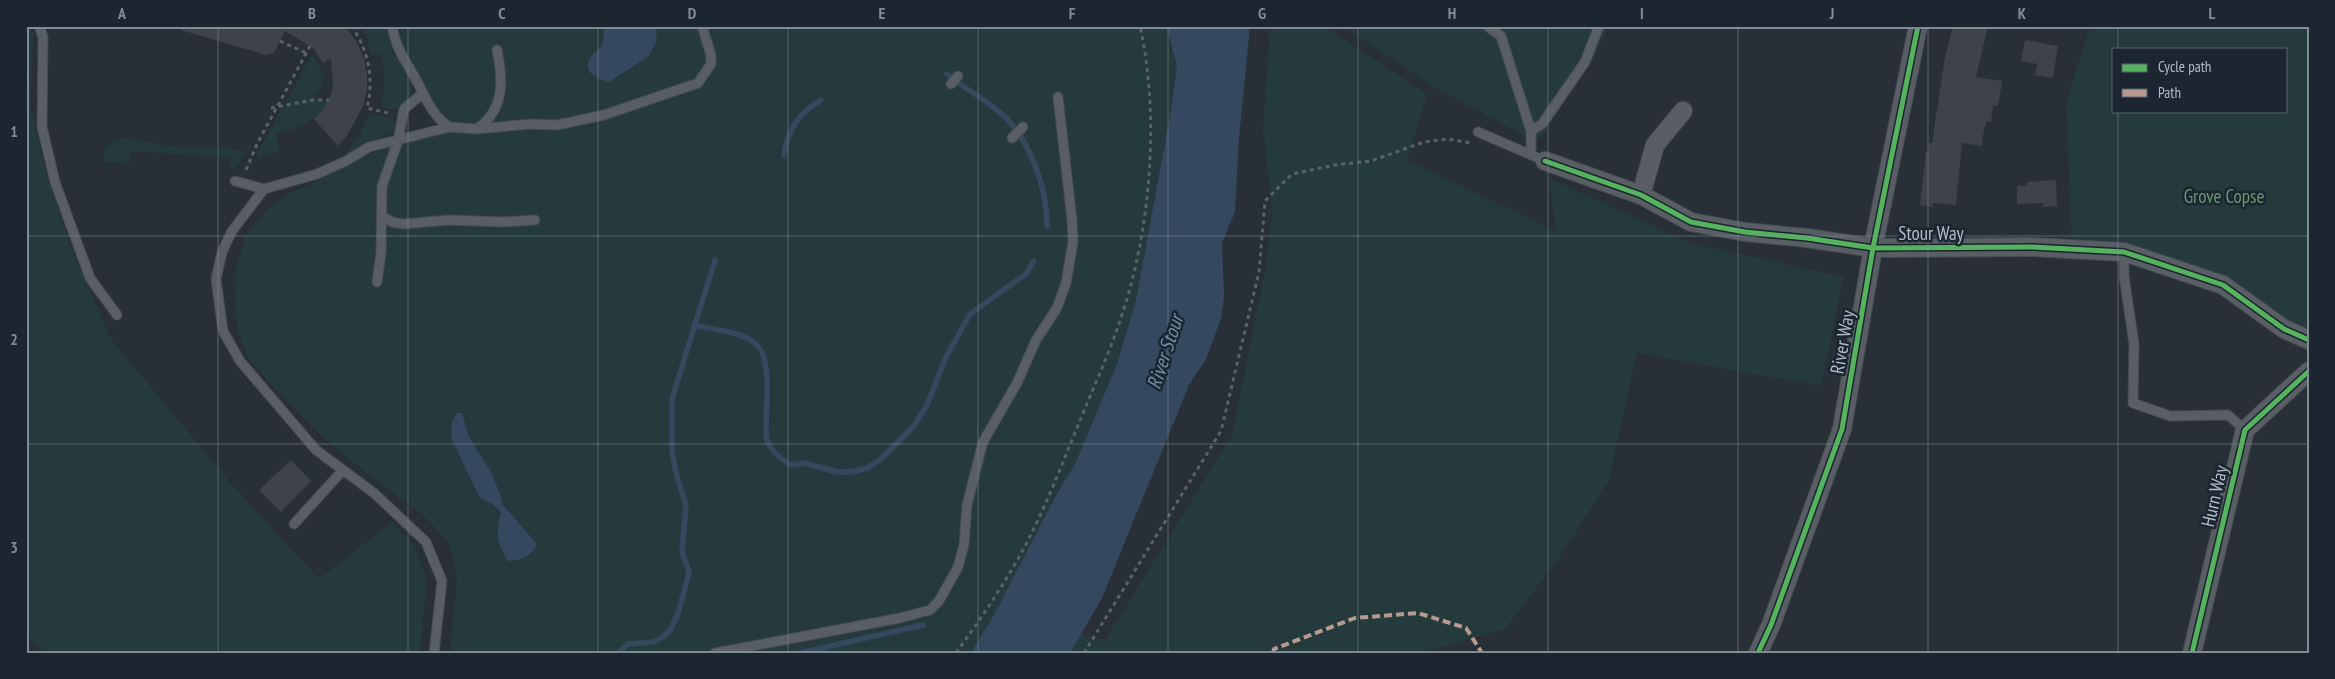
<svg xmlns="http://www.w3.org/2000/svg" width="2335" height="679" viewBox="0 0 2335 679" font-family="'PT Sans Narrow',sans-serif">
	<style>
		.green { fill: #253a3c; fill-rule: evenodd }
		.water { fill: #344960 }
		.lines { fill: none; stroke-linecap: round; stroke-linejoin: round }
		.stream { stroke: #344960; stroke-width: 5.5 }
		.building { fill: #3d4349 }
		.service-casing { stroke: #464b51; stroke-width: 11 }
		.minor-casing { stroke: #464b51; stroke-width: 20 }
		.path { stroke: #5b6267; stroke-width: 3; stroke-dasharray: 4 4; stroke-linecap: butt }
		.service { stroke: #585e64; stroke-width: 9 }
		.minor { stroke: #585e64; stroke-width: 18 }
		.quiet { stroke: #b69a8f; stroke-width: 4; stroke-dasharray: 8 4; stroke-linecap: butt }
		.cycleway-casing { stroke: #1b2631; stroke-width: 8 }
		.cycleway { stroke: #56b35d; stroke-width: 5 }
		.grid { fill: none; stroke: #818b95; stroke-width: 1; stroke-opacity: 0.55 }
		.labels { text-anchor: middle; stroke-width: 5; stroke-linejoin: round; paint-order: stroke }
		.park-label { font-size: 19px; fill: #679a6f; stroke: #1b2631 }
		.street-label { font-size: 19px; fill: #b1bcc8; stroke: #1b2631 }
		.water-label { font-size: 20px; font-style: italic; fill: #708fad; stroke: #1b2631 }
		.neatline { fill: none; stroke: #818b95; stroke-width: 2 }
		.grid-label { font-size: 16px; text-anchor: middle; font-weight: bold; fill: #818b95 }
	</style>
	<rect width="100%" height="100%" fill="#282f36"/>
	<path class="green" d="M26 26H32L33 36 31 107 44 167 73 252 111 339 234 487 319 579 392 522 414 546 427 581 420 653H45L26 634Z
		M359 26 389 28C391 35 390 44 393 51 400 69 424 82 406 102 398 111 391 110 381 107L385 80 381 53 372 55 365 34Z
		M402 26H1166L1177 65 1171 110 1136 300 1117 364 1075 464 1054 499 996 613 1105 640 1232 435 1265 271 1272 210 1263 129 1270 26H1324L1427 94 1407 160 1556 231 1549 178 1690 243 1844 277 1821 386 1637 353 1609 480 1557 561 1505 629 1421 653H450L457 583 454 561 448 541 421 513 366 473 326 440 274 388 247 357 237 328 235 306 236 269 245 237 266 210 293 191 310 186 325 176 385 146 416 141 460 125C429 114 415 72 400 45L399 35Z
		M1343 26H1609L1596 54 1545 132 1535 142 1433 86Z
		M2090 26H2309V340L2223 285 2072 249 2066 103ZM2114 49H2286V111H2114Z
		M312 55C325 70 327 82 314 98L328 103C314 123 298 128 276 134L279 152 258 158 256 156Z
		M370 113 393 119 396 125 394 131 365 144 343 158 361 132Z
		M122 138 176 147H227L246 152 235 169 231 170V158L131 151 129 163 104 162V150L115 140Z"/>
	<path class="water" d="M603 26H657L656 42 649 56 609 82C598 79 582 73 590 58 593 53 598 51 601 46 605 40 604 33 603 26Z
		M1166 26H1250L1239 138 1235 212 1222 243 1224 297 1221 319 1206 359 1189 385 1102 598 1070 653H971L995 613 1054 499 1075 464 1117 364 1136 300 1171 110 1177 65Z
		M456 413H462L469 437 491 472 500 494 502 504 537 544C531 557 522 560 508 561 496 541 496 534 501 512L491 503 480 498 451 438 452 422Z"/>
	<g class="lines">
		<path class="stream" d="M947 74C966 90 991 102 1008 120 1033 148 1047 190 1047 226
			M784 155C787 131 800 112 821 100
			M694 325C714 330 742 331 757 345 773 359 765 416 766 437 769 449 780 460 792 465L804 463 837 472H851L867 468 881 459 914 426 927 405 946 357 970 314 1026 274 1034 261
			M618 653 628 644 653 642 663 637 671 629 677 616 687 581 689 572 682 552 686 505 676 473 672 451V399L715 260
			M800 653 923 625"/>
	</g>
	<path class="building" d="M181 26H345L358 44 364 59 367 75V90L363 106 348 134 338 146 314 119 322 111 331 95 333 84 331 59 323 63 313 48 285 31 274 53 266 55 181 30Z
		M1953 26H1988L1976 77 2002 81 1998 106 1993 105 1991 122 1987 121 1984 129 1982 146 1962 143 1956 205 1933 203V207L1920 205 1926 152H1928L1929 143H1932L1945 57Z
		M2025 40 2058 46 2053 78 2035 75 2037 64 2021 61Z
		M2056 180 2057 206 2043 207V203L2017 204V186H2027V182Z
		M291 460 311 481 281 512 259 490Z"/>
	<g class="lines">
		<defs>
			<path id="service" d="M39 26 43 37 42 127 55 182 90 278 117 315
				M392 26C397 51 403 56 414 76 425 95 431 116 450 127
				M1487 26 1501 36 1531 131
				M951 84 958 76
				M478 128C505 109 503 79 497 50
				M1478 132 1536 157
				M1012 138 1023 127
				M1531 155V131L1542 124 1585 62 1599 26
				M235 181 264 189
				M382 216 392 222 403 224 449 220 503 222 535 220
				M2124 252V276L2134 344 2133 403 2170 416 2228 415 2245 430
				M377 282 381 253 382 186 398 141 404 109 422 94
				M294 524 343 470
				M434 653 442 581 426 542 374 493 316 450 240 361 223 331 219 302 216 279 222 252 232 231 264 189 317 174 346 161 369 147 450 127 476 129 531 124 557 125 604 115 698 83 711 64V55L702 26
				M715 653 900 618 930 610 939 601 958 567 964 545 967 505 983 442 1017 383 1036 340 1057 308 1066 283 1073 242 1072 220 1058 97"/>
			<path id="minor" d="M1545 161 1641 195 1691 222 1745 232 1807 238 1873 248 2033 247 2124 252 2223 285 2284 329 2309 340
				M1641 195 1655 145 1683 111
				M1758 653 1771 625 1842 429 1873 248 1918 26
				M2192 653 2245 430 2309 371"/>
		</defs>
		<use href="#service" class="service-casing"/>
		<use href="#minor" class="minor-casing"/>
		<path class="path" d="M351 26C369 49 374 80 367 108L392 114
			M280 41 306 53
			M271 108 313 100H329
			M246 170 257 144 310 46
			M956 653C977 624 997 595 1015 564 1041 520 1059 471 1079 423 1091 393 1105 363 1116 332 1150 241 1161 121 1140 26
			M1084 653 1221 431 1259 272 1265 201 1292 174 1335 165 1371 161 1424 142 1448 139 1471 143"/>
		<use href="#service" class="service"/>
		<use href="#minor" class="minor"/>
		<path class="quiet" d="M1273 653 1274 649 1355 618 1418 613 1466 628 1482 653"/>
		<defs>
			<path id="cycleway" d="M1545 161 1641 195 1691 222 1745 232 1807 238 1873 248 2033 247 2124 252 2223 285 2284 329 2309 340
				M1758 653 1771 625 1842 429 1873 248 1918 26
				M2192 653 2245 430 2309 371"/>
		</defs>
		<use href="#cycleway" class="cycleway-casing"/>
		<use href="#cycleway" class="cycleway"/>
	</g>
	<path class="grid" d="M218 26V653M408 26V653M598 26V653M788 26V653M978 26V653M1168 26V653M1358 26V653M1548 26V653M1738 26V653M1928 26V653M2118 26V49M2118 111V653M26 236H2309M26 444H2309"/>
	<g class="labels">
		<g class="park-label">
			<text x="2224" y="203">Grove Copse</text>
		</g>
		<g class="street-label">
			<text x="1931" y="240">Stour Way</text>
			<text transform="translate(1842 342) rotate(-80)" y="7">River Way</text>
			<text transform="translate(2214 496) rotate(-77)" y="7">Hurn Way</text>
		</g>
		<g class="water-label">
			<text transform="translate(1165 352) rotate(-72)" y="7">River Stour</text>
		</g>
	</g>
	<rect width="2335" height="679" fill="none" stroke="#1b2631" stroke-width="55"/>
	<rect x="2112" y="48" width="175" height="65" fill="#1b2631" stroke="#57626d"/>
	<rect x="2122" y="64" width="25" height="8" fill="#56b35d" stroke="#57626d"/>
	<text x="2158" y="72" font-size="15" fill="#b1bcc8">Cycle path</text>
	<rect x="2122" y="89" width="25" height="8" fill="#b69a8f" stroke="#57626d"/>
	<text x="2158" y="98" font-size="15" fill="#b1bcc8">Path</text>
	<rect x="28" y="28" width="2280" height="624" class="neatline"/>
	<g class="grid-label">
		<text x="122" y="19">A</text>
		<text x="312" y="19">B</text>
		<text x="502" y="19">C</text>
		<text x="692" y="19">D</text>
		<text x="882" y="19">E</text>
		<text x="1072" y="19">F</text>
		<text x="1262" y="19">G</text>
		<text x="1452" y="19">H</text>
		<text x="1642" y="19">I</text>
		<text x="1832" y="19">J</text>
		<text x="2022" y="19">K</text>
		<text x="2212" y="19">L</text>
		<text x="14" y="137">1</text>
		<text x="14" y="345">2</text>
		<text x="14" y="553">3</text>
	</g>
</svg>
